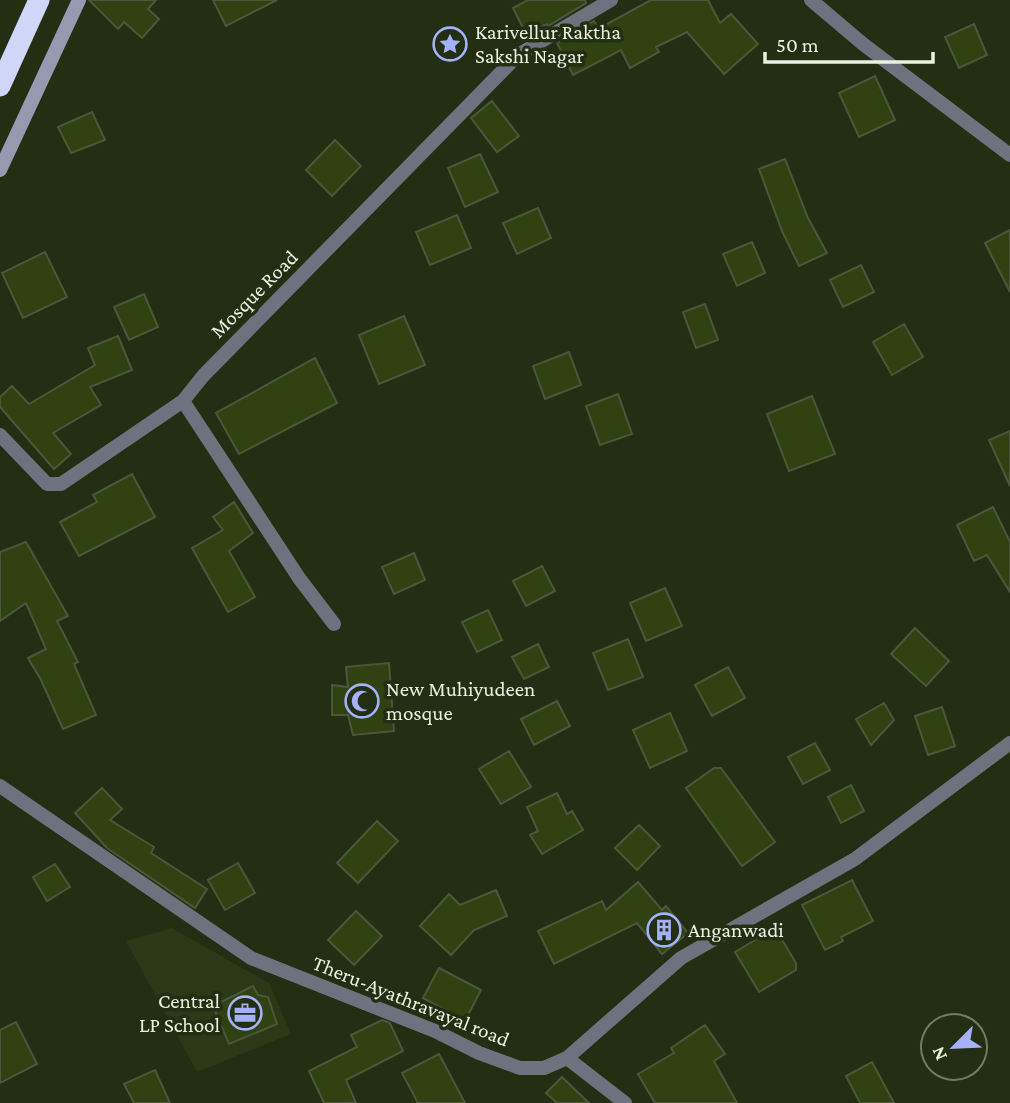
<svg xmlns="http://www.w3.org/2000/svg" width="1010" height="1103" viewBox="0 0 1010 1103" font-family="'Crimson Pro',serif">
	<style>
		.built { fill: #2b3917 }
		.building { fill: #304112; stroke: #4b573b; stroke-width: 2 }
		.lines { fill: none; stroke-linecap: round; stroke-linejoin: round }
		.street { stroke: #6e727f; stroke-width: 14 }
		.secondary { stroke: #959ab0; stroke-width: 14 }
		.highway { stroke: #cfd6f8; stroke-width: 21 }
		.labels { text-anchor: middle; stroke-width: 7; stroke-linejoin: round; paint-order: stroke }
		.poi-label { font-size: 21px; fill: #e9f1e0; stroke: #232e13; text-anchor: start }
		.street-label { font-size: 21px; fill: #e9f1e0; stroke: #232e13 }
	</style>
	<rect width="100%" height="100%" fill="#232e13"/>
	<path class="built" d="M172 928 269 983 291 1034 197 1072 126 941Z"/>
	<path class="building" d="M89 0H156L148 9 159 19 142 38 124 22 118 29Z
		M213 0H277L226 26Z
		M528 0H585L586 3 548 26 547 24 526 34 513 8Z
		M651 0H708L720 23 731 14 758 44 724 74 687 32 656 47 659 52 630 68 621 50 573 75 557 43 594 21 598 29Z
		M974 24 987 55 959 68 945 37Z
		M875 76 895 120 859 137 839 93Z
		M492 101 519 136 497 152 471 118Z
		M92 112 105 140 71 153 58 127Z
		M335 140 361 166 332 196 306 170Z
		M480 154 498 192 465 207 448 168Z
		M785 159 808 218 827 253 799 266 782 231 759 169Z
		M538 208 551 238 517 254 503 223Z
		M457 215 471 248 430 265 416 232Z
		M1010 230V292L985 243Z
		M752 242 765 273 737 286 723 254Z
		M45 252 67 297 23 318 2 273Z
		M861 265 874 292 843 307 830 280Z
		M144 294 158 327 129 340 114 307Z
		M705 304 718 340 696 348 683 312Z
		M404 316 425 365 379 384 359 335Z
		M904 324 923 357 892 375 873 342Z
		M118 336 132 370 90 387 101 405 53 433 71 454 54 469 0 407V397L12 386 29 404 95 365 88 348Z
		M569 352 581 385 545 399 533 366Z
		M315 358 337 403 239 454 216 413Z
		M618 394 632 434 600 445 586 406Z
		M812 396 835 454 789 471 767 414Z
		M1010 431V486L989 440Z
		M132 474 155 517 79 556 60 522 97 502 93 495Z
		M234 502 253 533 229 551 255 597 228 612 192 548 223 530 213 517Z
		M993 507 1010 542V592L987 555 974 561 957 525Z
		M26 542 68 616 57 621 78 662 74 664 96 715 63 729 41 680 28 658 46 649 26 603 0 621V552Z
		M414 553 425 580 394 594 382 567Z
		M542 566 555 591 526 606 513 581Z
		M665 588 682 626 646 641 630 603Z
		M488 610 502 640 477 652 462 622Z
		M915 628 949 661 926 686 891 654Z
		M628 639 643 677 608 690 593 653Z
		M538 644 549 667 524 679 512 657Z
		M389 663 394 731 353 735 348 715H332V685L348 687 346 667Z
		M728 667 745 698 712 716 695 685Z
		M557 701 570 726 534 745 521 719Z
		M884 703 894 720 871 745 856 719Z
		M942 707 955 746 928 755 915 716Z
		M670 713 687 751 650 768 633 730Z
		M815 743 830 770 803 784 788 757Z
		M509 751 531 787 501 804 479 769Z
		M714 768H721L775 842 742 866 686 788Z
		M851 785 864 811 841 823 828 797Z
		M102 788 122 809 110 820 154 847 151 853 207 889 195 908 107 848 75 813Z
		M557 793 567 814 572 811 583 830 542 854 530 835 538 831 527 807Z
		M377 821 398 841 358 883 337 863Z
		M639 825 660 846 637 870 615 848Z
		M238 863 255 893 225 910 208 880Z
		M55 864 70 887 47 901 33 877Z
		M852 880 873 921 841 937 843 941 825 950 802 905Z
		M638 882 662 910 666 906 688 933 662 954 637 923 554 964 538 931 602 901 606 910Z
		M496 890 507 916 474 930 451 955 420 926 449 894 460 905Z
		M356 911 382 936 354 965 328 940Z
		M775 928 796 963V970L759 992 735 952Z
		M439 968 481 990 465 1021 423 998Z
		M253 986 258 995 268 997 277 1024 229 1044 213 1006Z
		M382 1020 390 1023 403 1051 346 1080 356 1103H324L309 1071 357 1047 351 1035Z
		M16 1022 37 1064 0 1083V1030Z
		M705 1025 725 1054 714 1061 737 1103H655L638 1074 674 1053 671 1048Z
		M439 1054 465 1103H418L402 1073Z
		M872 1062 894 1103H860L846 1076Z
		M155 1070 170 1103H134L124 1084Z
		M562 1077 589 1103H557L546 1093Z"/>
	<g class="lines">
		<path class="street" d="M811 0 863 44 1010 155
			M183 401 299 578 334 624
			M0 435 47 484H61L183 401 203 376 518 55 611 0
			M0 786 251 958 435 1031 479 1053 520 1068H544L567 1058 681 958 855 859 1010 743
			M567 1058 625 1103"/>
		<path class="secondary" d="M0 170 79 0"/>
		<path class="highway" d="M0 86 39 0"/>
	</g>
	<defs>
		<symbol id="sight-ring" viewBox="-11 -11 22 22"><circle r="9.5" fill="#232e13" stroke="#a4b2fc" stroke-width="1.5"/><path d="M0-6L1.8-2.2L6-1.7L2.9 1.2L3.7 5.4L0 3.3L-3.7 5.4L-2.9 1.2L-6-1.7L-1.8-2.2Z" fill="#a4b2fc"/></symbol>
		<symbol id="mosque-ring" viewBox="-11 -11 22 22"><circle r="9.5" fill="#232e13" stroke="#a4b2fc" stroke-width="1.5"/><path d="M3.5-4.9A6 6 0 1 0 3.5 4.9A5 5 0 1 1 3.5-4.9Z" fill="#a4b2fc"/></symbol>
		<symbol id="building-ring" viewBox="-11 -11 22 22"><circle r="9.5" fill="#232e13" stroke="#a4b2fc" stroke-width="1.5"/><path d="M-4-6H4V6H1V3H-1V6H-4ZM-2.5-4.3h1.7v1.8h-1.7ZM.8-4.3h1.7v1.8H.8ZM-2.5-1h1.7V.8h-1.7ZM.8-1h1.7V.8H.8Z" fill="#a4b2fc"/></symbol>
		<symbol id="office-ring" viewBox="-11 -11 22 22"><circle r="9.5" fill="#232e13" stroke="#a4b2fc" stroke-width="1.5"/><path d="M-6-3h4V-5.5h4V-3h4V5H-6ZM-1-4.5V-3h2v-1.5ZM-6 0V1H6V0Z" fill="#a4b2fc"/></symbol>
	</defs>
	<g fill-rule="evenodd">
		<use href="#sight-ring" x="431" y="25" width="38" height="38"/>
		<use href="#mosque-ring" x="343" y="682" width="38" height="38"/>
		<use href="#building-ring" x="645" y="911" width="38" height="38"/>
		<use href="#office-ring" x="226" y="994" width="38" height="38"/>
	</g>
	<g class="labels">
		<g class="poi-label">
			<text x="475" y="39">Karivellur Raktha<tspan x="475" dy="24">Sakshi Nagar</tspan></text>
			<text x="386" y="696">New Muhiyudeen<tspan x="386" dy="24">mosque</tspan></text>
			<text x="688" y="937">Anganwadi</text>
			<text x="220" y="1008" text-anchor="end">Central<tspan x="220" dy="24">LP School</tspan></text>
		</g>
		<g class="street-label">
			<text transform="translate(254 294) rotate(-45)" y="7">Mosque Road</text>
			<text transform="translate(411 1001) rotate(22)" y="7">Theru-Ayathravayal road</text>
		</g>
	</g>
	<g transform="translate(954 1047) rotate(246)"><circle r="33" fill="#232e13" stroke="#727c65" stroke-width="2"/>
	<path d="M0-5L12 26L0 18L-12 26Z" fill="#a4b2fc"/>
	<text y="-10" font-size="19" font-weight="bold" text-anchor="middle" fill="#e9f1e0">N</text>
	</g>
	<path d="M765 52v10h168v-10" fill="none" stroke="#e9f1e0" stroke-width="3.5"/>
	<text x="776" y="52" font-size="21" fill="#e9f1e0" stroke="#232e13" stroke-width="5" paint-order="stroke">50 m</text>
</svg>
